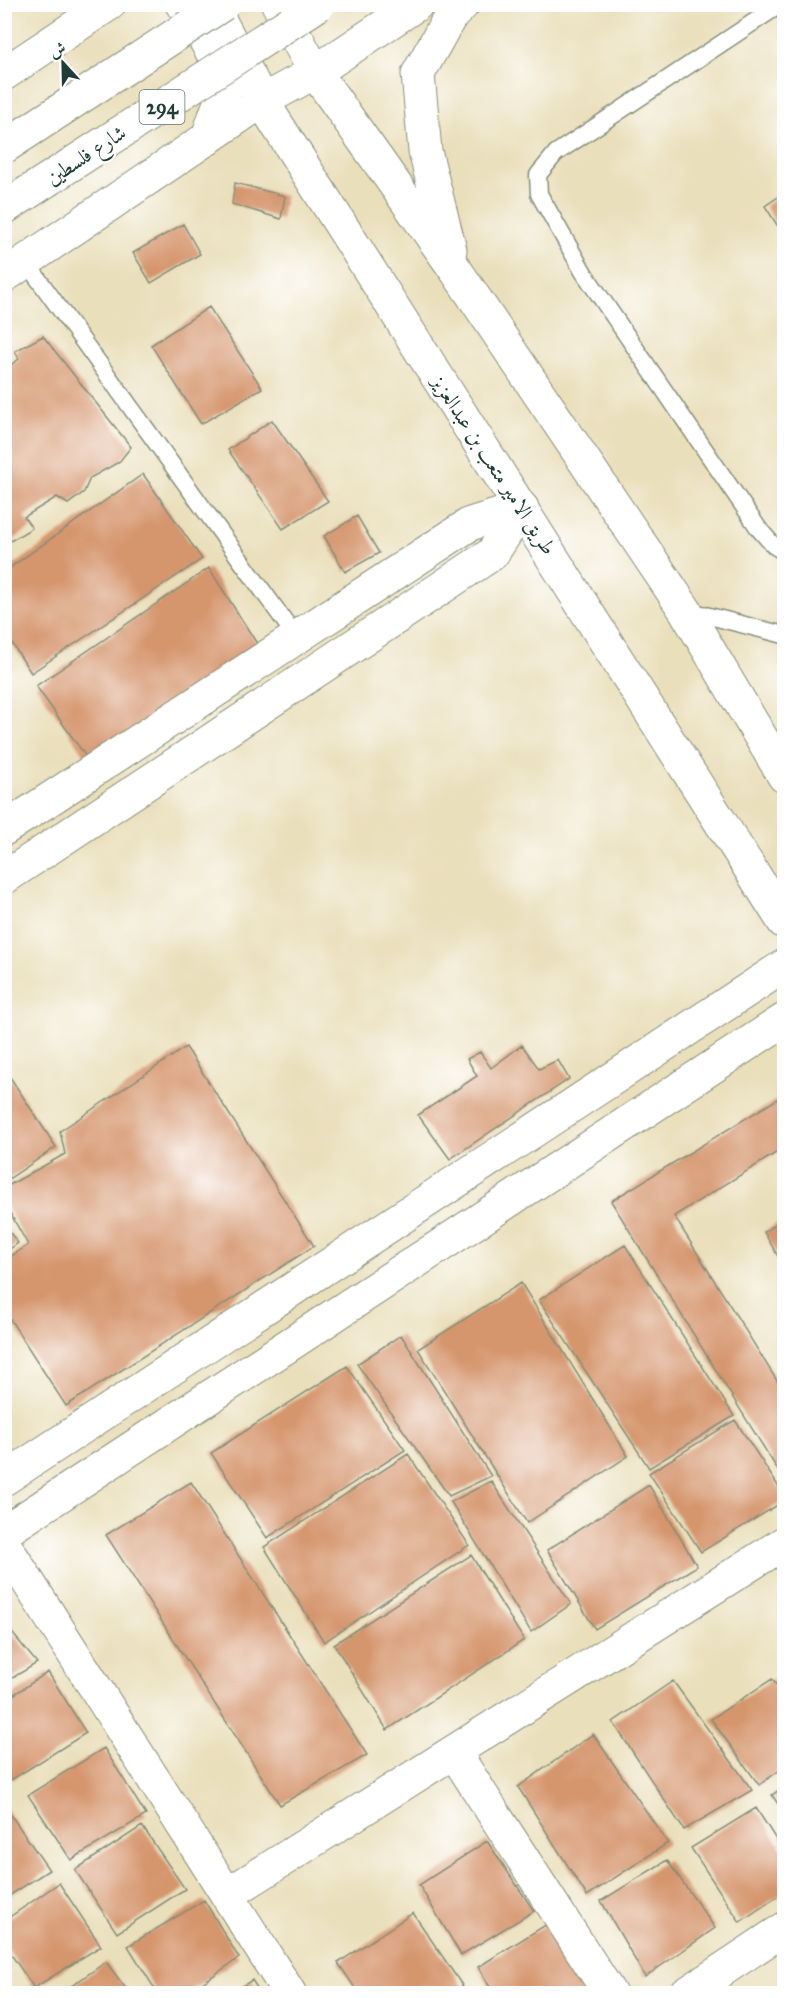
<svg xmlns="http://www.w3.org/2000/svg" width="789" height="1998" viewBox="0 0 789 1998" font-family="'IM FELL Great Primer',Amiri,serif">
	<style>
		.building { fill: #d5956d }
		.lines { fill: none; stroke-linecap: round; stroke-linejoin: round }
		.service-casing { stroke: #848e78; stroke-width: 19 }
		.minor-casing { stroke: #848e78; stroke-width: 35 }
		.tertiary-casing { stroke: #848e78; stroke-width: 35 }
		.primary-casing { stroke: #848e78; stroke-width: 35 }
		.service { stroke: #fff; stroke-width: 16 }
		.minor { stroke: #fff; stroke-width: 33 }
		.tertiary { stroke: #fff; stroke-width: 33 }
		.primary { stroke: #fff; stroke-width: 33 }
		.primary-bridge-casing { stroke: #848e78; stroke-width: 35; stroke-linecap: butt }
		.primary-bridge { stroke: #fff; stroke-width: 33 }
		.labels { text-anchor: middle; stroke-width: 4.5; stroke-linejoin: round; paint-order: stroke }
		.shield { fill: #fff; stroke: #627771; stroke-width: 1.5 }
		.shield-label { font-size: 20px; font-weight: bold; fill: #1f3d34 }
		.street-label { font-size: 21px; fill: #1f3d34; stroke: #fff }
	</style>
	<rect width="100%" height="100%" fill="#fff"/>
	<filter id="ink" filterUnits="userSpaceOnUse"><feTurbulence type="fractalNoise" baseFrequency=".0167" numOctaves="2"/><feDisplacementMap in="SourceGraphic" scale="12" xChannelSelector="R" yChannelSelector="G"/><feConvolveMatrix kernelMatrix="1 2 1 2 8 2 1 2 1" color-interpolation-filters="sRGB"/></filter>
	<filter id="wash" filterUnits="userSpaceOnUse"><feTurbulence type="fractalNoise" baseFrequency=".008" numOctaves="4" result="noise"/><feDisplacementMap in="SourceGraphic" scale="24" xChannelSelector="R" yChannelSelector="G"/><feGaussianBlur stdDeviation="1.35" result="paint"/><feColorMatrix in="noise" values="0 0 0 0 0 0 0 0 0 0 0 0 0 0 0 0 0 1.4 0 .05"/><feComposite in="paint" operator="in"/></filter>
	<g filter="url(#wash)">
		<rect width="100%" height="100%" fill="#eadfbb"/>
		<g id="blocks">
			<path class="building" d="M235 183 285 196 281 219 232 204Z
				M784 193V236L765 206Z
				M183 224 200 254 151 283 133 253Z
				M209 307 262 388 201 424 151 345Z
				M43 336 131 447 119 462 90 478 84 492 68 504 57 497 24 517 32 528 9 542 5 541V369L19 359 15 351Z
				M272 420 328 501 283 529 228 450Z
				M143 474 202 559 31 673 4 631V572Z
				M357 516 379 553 345 572 324 536Z
				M209 568 261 650 89 761 36 686Z
				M522 1045 539 1069 558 1060 569 1079 450 1159 418 1115 477 1076 467 1059 480 1052 491 1068Z
				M186 1047 314 1246 66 1406 4 1310V1261L28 1245 4 1202V1188L65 1154 60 1131Z
				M4 1068 56 1147 4 1182Z
				M784 1095V1148L674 1216 784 1392V1469L779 1472 611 1201Z
				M784 1219V1267L764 1232Z
				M4 1225 18 1243 4 1253Z
				M625 1245 734 1416 649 1468 539 1300Z
				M521 1283 628 1456 527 1523 418 1349Z
				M401 1335 491 1476 449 1496 357 1364Z
				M347 1366 405 1450 267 1538 211 1453Z
				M735 1420 784 1495V1501L701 1552 649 1473Z
				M408 1454 469 1545 324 1642 264 1547Z
				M491 1481 571 1604 531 1632 451 1502Z
				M191 1482 367 1755 280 1805 106 1535Z
				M649 1485 697 1566 595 1629 547 1550Z
				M471 1555 524 1640 387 1730 334 1644Z
				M4 1623 37 1663 4 1683Z
				M48 1672 86 1733 11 1780 4 1769V1701Z
				M772 1679 784 1695V1767L759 1785 711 1719Z
				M673 1681 752 1790 684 1830 613 1722Z
				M593 1734 668 1843 587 1896 518 1787Z
				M104 1748 146 1815 71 1860 28 1795Z
				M784 1787V1813L772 1795Z
				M6 1808 49 1870 4 1899V1809Z
				M756 1808 784 1852V1892L740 1922 691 1848Z
				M142 1826 185 1889 117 1933 75 1870Z
				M487 1841 534 1911 461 1955 419 1885Z
				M667 1860 715 1928 645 1977 601 1901Z
				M59 1883 101 1946 34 1988 4 1944V1921Z
				M204 1900 239 1958 186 1994H158L128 1946Z
				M413 1913 468 1994H359L338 1963Z
				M552 1921 597 1989 590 1994H494L478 1967Z
				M106 1962 130 1994H60Z
				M252 1980 261 1994H230Z"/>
		</g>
	</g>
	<g filter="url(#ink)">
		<use href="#blocks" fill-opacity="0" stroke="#848e78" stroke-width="1.5"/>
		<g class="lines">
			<defs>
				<path id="service" d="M781 4 556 153 538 175 539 194 584 273 759 529 773 545 784 552
					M26 262 296 637
					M686 610 784 635"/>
				<path id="minor" d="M4 829 470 524 522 508
					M4 878 492 554 522 508
					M4 1479 784 966
					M4 1532 784 1020
					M4 1544 290 1994
					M454 1752 610 1994
					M227 1895 784 1543
					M686 1994 784 1929"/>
				<path id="tertiary" d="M182 4 186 6 228 80 207 139
					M4 74 109 4
					M4 276 262 101 315 72 417 4"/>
				<path id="primary" d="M211 4 262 101 784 922
					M278 4 315 72 455 269 685 610 784 776
					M450 250 425 151 418 74 450 17 463 4"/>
			</defs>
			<use href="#service" class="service-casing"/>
			<use href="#minor" class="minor-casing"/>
			<use href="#tertiary" class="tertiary-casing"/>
			<use href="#primary" class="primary-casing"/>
			<use href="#service" class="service"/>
			<use href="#minor" class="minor"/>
			<use href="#tertiary" class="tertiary"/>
			<use href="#primary" class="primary"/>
			<defs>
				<path id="primary-bridge" d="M4 147 223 4
					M4 208 319 4"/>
			</defs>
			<use href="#primary-bridge" class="primary-bridge-casing"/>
			<use href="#primary-bridge" class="primary-bridge"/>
		</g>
	</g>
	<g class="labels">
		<rect class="shield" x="139.5" y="90" width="45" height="34" rx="4.5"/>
		<g class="shield-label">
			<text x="162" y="114">294</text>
		</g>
		<g class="street-label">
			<text transform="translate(86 155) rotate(-33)" y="7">شارع فلسطين</text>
			<text transform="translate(494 465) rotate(57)" y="7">طريق الامير متعب بن عبدالعزيز</text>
		</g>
	</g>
	<rect width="789" height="1998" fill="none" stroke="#fff" stroke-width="24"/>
	<g transform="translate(63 63) rotate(338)" stroke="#ffffff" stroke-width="4.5" paint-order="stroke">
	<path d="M0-4.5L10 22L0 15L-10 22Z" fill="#1f3d34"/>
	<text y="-9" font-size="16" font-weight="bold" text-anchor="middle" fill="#1f3d34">ش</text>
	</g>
</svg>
